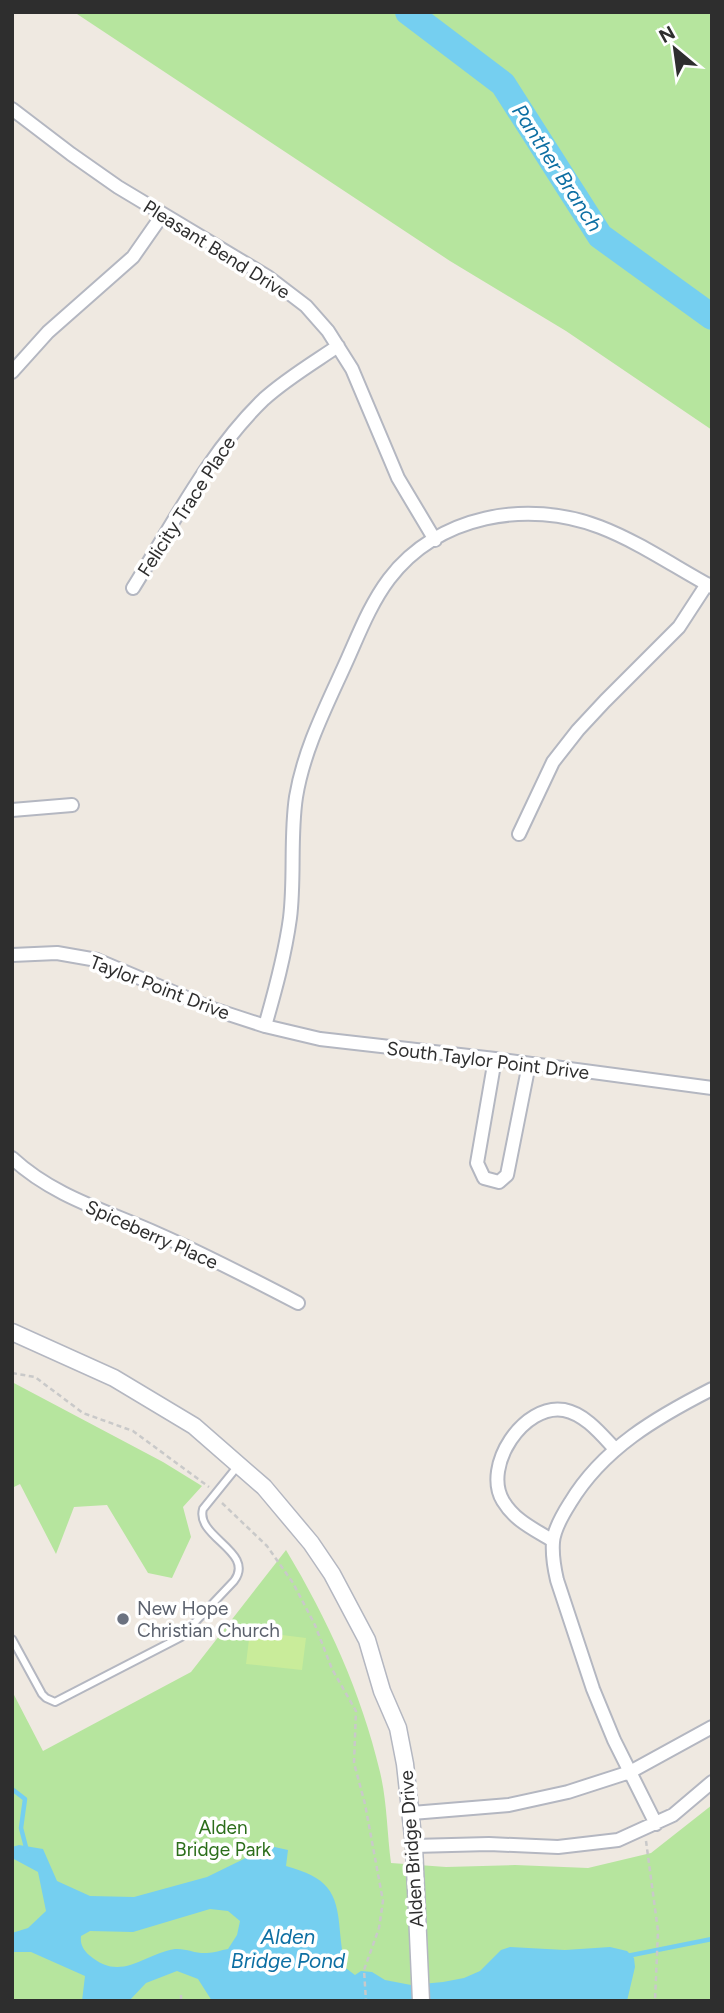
<svg xmlns="http://www.w3.org/2000/svg" width="724" height="2013" viewBox="0 0 724 2013" font-family="Figtree,sans-serif">
	<style>
		.green { fill: #b6e59e }
		.pitch { fill: #c9ec9a }
		.water { fill: #75cff0; fill-rule: evenodd }
		.lines { fill: none; stroke-linecap: round; stroke-linejoin: round }
		.stream { stroke: #75cff0; stroke-width: 4.5 }
		.river { stroke: #75cff0; stroke-width: 26 }
		.service-casing { stroke: #b4b7c1; stroke-width: 10 }
		.minor-casing { stroke: #b4b7c1; stroke-width: 16 }
		.tertiary-casing { stroke: #b4b7c1; stroke-width: 19 }
		.path { stroke: #c9c9c9; stroke-width: 2.5; stroke-dasharray: 5 3.5; stroke-linecap: butt }
		.service { stroke: #fff; stroke-width: 6 }
		.minor { stroke: #fff; stroke-width: 12 }
		.tertiary { stroke: #fff; stroke-width: 16 }
		.worship-dot { fill: #6b7280; stroke: #fff; stroke-width: 2.5 }
		.labels { text-anchor: middle; stroke-width: 7; stroke-linejoin: round; paint-order: stroke }
		.street-label { font-size: 19px; fill: #2e2e2e; stroke: #fff }
		.worship-label { font-size: 19px; fill: #5b616d; stroke: #fff; text-anchor: start }
		.park-label { font-size: 19px; fill: #2c6e1b; stroke: #fff }
		.water-label { font-size: 21px; font-style: italic; fill: #0d6fa3; stroke: #fff }
	</style>
	<rect width="100%" height="100%" fill="#efe9e1"/>
	<path class="green" d="M74 12H712V430L566 331 450 261Z
		M12 1382 163 1462 202 1486 183 1507 191 1537 172 1578 148 1573 107 1505 74 1507 56 1554 20 1484 12 1488Z
		M286 1550C328 1620 361 1692 380 1772 387 1801 387 1833 391 1863L446 1867 515 1865 588 1868 651 1853 712 1805V2001H12V1691L43 1751 191 1672Z"/>
	<path class="pitch" d="M250 1631 306 1638 302 1670 246 1664Z"/>
	<path class="water" d="M19 1845 43 1849 57 1881 90 1896 134 1897 207 1877 270 1846 288 1850 286 1866C327 1878 337 1889 340 1932 341 1944 343 1954 343 1966L355 1975 361 1971 372 1972 385 1980 411 1985 443 1982 464 1978 480 1971 501 1950 510 1947 565 1950 610 1947 627 1951 634 1958 635 1967 627 2001H212L198 1979 177 1971 146 1983 129 2001H82L85 1976 31 1952H12V1933L28 1928 46 1911 38 1872 12 1858V1847ZM210 1909 228 1911 240 1921 237 1935 228 1949C221 1950 214 1953 207 1953 196 1954 186 1948 175 1949 143 1954 121 1983 89 1955 83 1949 80 1944 81 1936L90 1931 133 1932Z"/>
	<g class="lines">
		<path class="stream" d="M12 1789 25 1799 21 1828 27 1851
			M627 1956 712 1939"/>
		<path class="river" d="M408 12 503 84 600 236 712 317"/>
		<defs>
			<path id="service" d="M12 1639 42 1694 46 1698 55 1702 181 1637 234 1581C256 1552 195 1537 203 1509L237 1467"/>
			<path id="minor" d="M12 109 71 154 118 187 268 277 306 306 328 331 352 369 398 478 435 540
				M12 372 48 332 133 257 163 214
				M133 588C173 524 209 452 264 399 286 379 313 363 338 346
				M12 810 72 805
				M519 834 553 762 578 730 605 701 679 627 707 584
				M12 955 57 953 97 960 213 1009 265 1026 320 1039 495 1059 712 1088
				M265 1026C275 991 285 955 290 918 295 878 290 837 296 797 304 748 328 703 348 658 360 631 371 603 389 579 438 515 527 499 600 527 639 542 675 567 712 587
				M495 1059 477 1163 484 1178 499 1182 507 1175 529 1064
				M12 1158C54 1197 107 1211 158 1234 206 1255 252 1279 298 1303
				M553 1541C534 1529 515 1521 503 1501 482 1466 524 1403 564 1410 585 1414 601 1434 615 1449
				M412 1813 509 1805 568 1792 630 1772 712 1727
				M656 1824 614 1740 593 1689 557 1580C554 1567 552 1555 553 1542 554 1529 563 1514 570 1503 603 1448 657 1417 712 1389
				M414 1846 489 1844 558 1847 618 1840 673 1815 712 1782"/>
			<path id="tertiary" d="M12 1332 114 1378 194 1426 264 1487 311 1543 332 1574 367 1640 382 1691 398 1728 405 1764 414 1846 421 2001"/>
		</defs>
		<use href="#service" class="service-casing"/>
		<use href="#minor" class="minor-casing"/>
		<use href="#tertiary" class="tertiary-casing"/>
		<path class="path" d="M12 1373 35 1377 83 1413 133 1431 209 1487
			M222 1503 267 1546 293 1583 315 1625 332 1669 356 1711 354 1763 365 1804 383 1901 379 1928 364 1970 366 2001
			M646 1841 658 1931 655 2001
			M181 1995V2001"/>
		<use href="#service" class="service"/>
		<use href="#minor" class="minor"/>
		<use href="#tertiary" class="tertiary"/>
	</g>
	<circle class="worship-dot" cx="123" cy="1619" r="7"/>
	<g class="labels">
		<g class="street-label">
			<text transform="translate(217 249) rotate(32)" y="7">Pleasant Bend Drive</text>
			<text transform="translate(186 506) rotate(-57)" y="7">Felicity Trace Place</text>
			<text transform="translate(160 987) rotate(21)" y="7">Taylor Point Drive</text>
			<text transform="translate(488 1060) rotate(7)" y="7">South Taylor Point Drive</text>
			<text transform="translate(152 1234) rotate(24)" y="7">Spiceberry Place</text>
			<text transform="translate(411 1849) rotate(-94)" y="7">Alden Bridge Drive</text>
		</g>
		<g class="worship-label">
			<text x="137" y="1615">New Hope<tspan x="137" dy="22">Christian Church</tspan></text>
		</g>
		<g class="park-label">
			<text x="223" y="1834">Alden<tspan x="223" dy="22">Bridge Park</tspan></text>
		</g>
		<g class="water-label">
			<text transform="translate(557 168) rotate(57)" y="7">Panther Branch</text>
			<text x="288" y="1944">Alden<tspan x="288" dy="24">Bridge Pond</tspan></text>
		</g>
	</g>
	<rect width="724" height="2013" fill="none" stroke="#2e2e2e" stroke-width="28"/>
	<g transform="translate(675 49) rotate(331)" stroke="#ffffff" stroke-width="5" paint-order="stroke">
	<path d="M0-5L12 26L0 18L-12 26Z" fill="#2e2e2e"/>
	<text y="-10" font-size="19" font-weight="bold" text-anchor="middle" fill="#2e2e2e">N</text>
	</g>
</svg>
